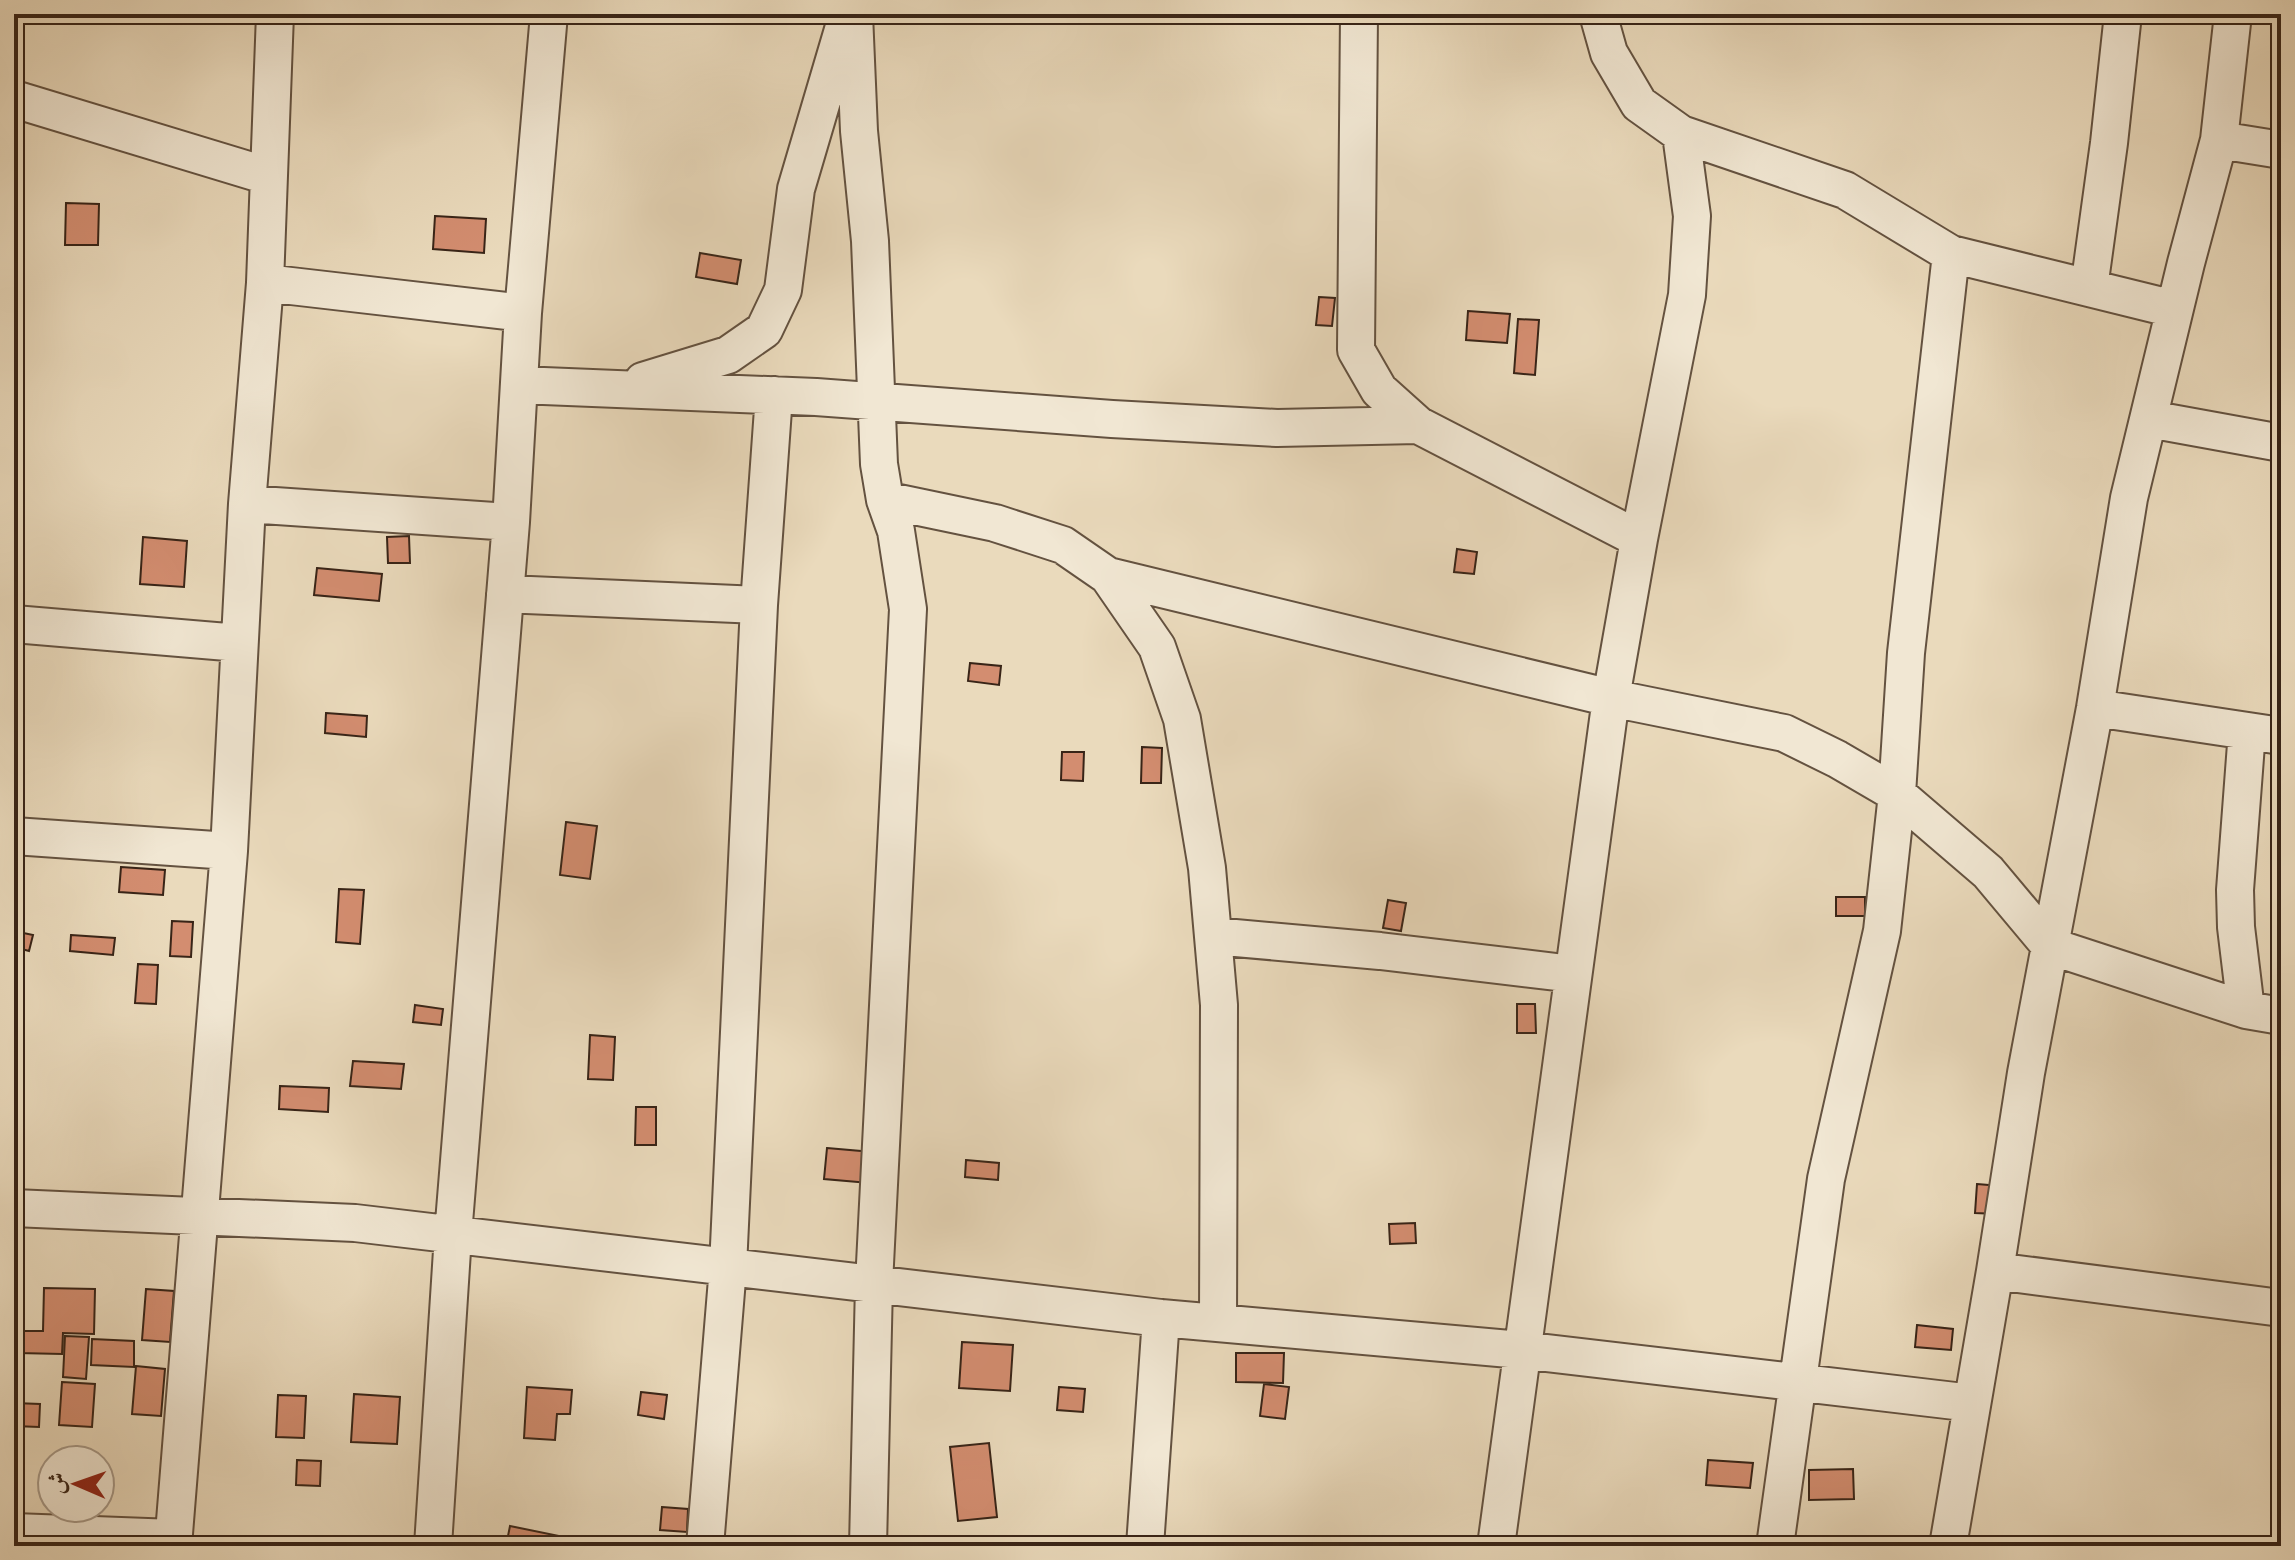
<svg xmlns="http://www.w3.org/2000/svg" width="2295" height="1560" viewBox="0 0 2295 1560" font-family="Alegreya,Amiri,serif">
	<style>
		.building { fill: #d38d70; stroke: #382417; stroke-width: 2 }
		.lines { fill: none; stroke-linecap: round; stroke-linejoin: round }
		.minor-casing { stroke: #645240; stroke-width: 40 }
		.minor { stroke: #f1e7d3; stroke-width: 36 }
	</style>
	<rect width="100%" height="100%" fill="#eadabc"/>
	<filter id="stains"><feTurbulence type="fractalNoise" baseFrequency=".0025" numOctaves="4"/><feColorMatrix values="0 0 0 0 .2 0 0 0 0 .09 0 0 0 0 .02 0 0 0 .5 -.17"/></filter>
	<radialGradient id="worn" r=".72"><stop offset=".6" stop-color="#630" stop-opacity="0"/><stop offset="1" stop-color="#630" stop-opacity=".3"/></radialGradient>
	<path class="building" d="M66 203 99 204 98 245H65Z
		M435 216 486 219 484 253 433 249Z
		M700 253 741 260 737 284 696 277Z
		M1319 297 1335 298 1332 326 1316 325Z
		M1468 311 1510 314 1507 343 1466 340Z
		M1518 319 1539 320 1535 375 1514 373Z
		M409 536 410 563H388L387 537Z
		M143 537 187 541 184 587 140 584Z
		M1457 549 1477 552 1474 574 1454 572Z
		M317 568 382 574 379 601 314 595Z
		M970 663 1001 666 999 685 968 681Z
		M326 713 367 716 366 737 325 733Z
		M1142 747 1162 748 1161 783H1141Z
		M1062 752H1084L1083 781 1061 780Z
		M566 822 597 826 590 879 560 875Z
		M121 867 165 870 163 895 119 892Z
		M339 889 364 890 360 944 336 942Z
		M1836 897H1865V916H1836Z
		M1388 900 1406 903 1401 931 1383 928Z
		M172 921 193 922 191 957 170 956Z
		M14 931 33 935 29 951 14 947Z
		M71 935 115 938 113 955 70 951Z
		M138 964 158 965 156 1004 135 1003Z
		M1517 1004H1535L1536 1033H1517Z
		M415 1005 443 1009 441 1025 413 1022Z
		M590 1035 615 1037 613 1080 588 1079Z
		M353 1061 404 1064 401 1089 350 1086Z
		M280 1086 329 1088 328 1112 279 1109Z
		M636 1107H656V1145H635Z
		M827 1148 895 1154 892 1185 824 1179Z
		M966 1160 999 1163 998 1180 965 1177Z
		M1977 1184 2024 1188 2021 1215 1975 1213Z
		M1415 1223 1416 1243 1390 1244 1389 1224Z
		M44 1288 95 1289 94 1334 63 1333 62 1354 18 1353 19 1331H43Z
		M146 1289 174 1291 170 1342 142 1340Z
		M1917 1325 1953 1329 1951 1350 1915 1347Z
		M65 1336 89 1337 86 1379 63 1377Z
		M92 1339 134 1341V1367L91 1365Z
		M962 1342 1013 1345 1010 1391 959 1388Z
		M1236 1353H1284L1283 1383 1236 1382Z
		M136 1366 165 1369 161 1416 132 1414Z
		M62 1382 95 1384 92 1427 59 1425Z
		M1264 1384 1289 1387 1285 1419 1260 1416Z
		M527 1387 572 1390 570 1414H557L555 1440 524 1438Z
		M1059 1387 1085 1389 1083 1412 1057 1410Z
		M641 1392 667 1395 664 1419 638 1415Z
		M354 1394 400 1397 397 1444 351 1442Z
		M278 1395 306 1396 304 1438 276 1437Z
		M14 1403 40 1404 39 1427 14 1426Z
		M989 1443 997 1517 958 1521 950 1447Z
		M297 1460 321 1461 320 1486 296 1485Z
		M1708 1460 1753 1463 1750 1488 1706 1485Z
		M1853 1469 1854 1499 1809 1500V1470Z
		M662 1507 688 1509 687 1532 660 1530Z
		M510 1526 559 1536 557 1546H506Z"/>
	<g class="lines">
		<defs>
			<path id="minor" d="M854 14 859 131 870 241 879 464 885 500 896 531 908 609 874 1284 868 1546
				M1359 14 1356 350 1379 390 1418 425 1639 539
				M14 99 268 176
				M1681 134 1845 190 1951 254 1906 653 1897 794 1882 931 1826 1179 1775 1546
				M2219 140 2281 150
				M1951 254 2174 309
				M265 283 523 313
				M2089 288 2109 143 2123 14
				M643 381 728 355 764 330 783 290 796 189 845 23
				M519 385 816 397 1112 419 1277 428 1418 425
				M2149 419 2281 443
				M885 500 995 523 1063 545 1108 576 1157 647 1182 719 1207 868 1219 1005 1218 1322
				M247 504 511 522
				M1108 576 1611 698 1784 733 1837 759 1897 794 1988 872 2050 946 2246 1010 2281 1016
				M505 594 759 605
				M14 624 239 643
				M2095 708 2281 736
				M14 836 229 851
				M1213 936 1380 951 1573 974
				M2246 1010 2236 927 2235 890 2247 731
				M14 1208 355 1223 1161 1318 1521 1350 1972 1403
				M1995 1271 2281 1308
				M14 1532 174 1538
				M173 1546 229 851 247 504 265 283 275 14
				M433 1546 453 1235 511 522 523 313 549 14
				M705 1546 728 1267 759 605 774 395
				M1145 1546 1161 1318
				M1496 1546 1611 698 1639 539 1687 295 1692 216 1681 134 1639 104 1609 53 1598 14
				M1948 1546 1995 1271 2026 1073 2095 708 2129 498 2186 263 2219 140 2233 14"/>
		</defs>
		<use href="#minor" class="minor-casing"/>
		<use href="#minor" class="minor"/>
	</g>
	<rect width="2295" height="1560" fill="none" stroke="#eadabc" stroke-width="48"/>
	<rect x="16" y="16" width="2263" height="1528" fill="none" stroke="#382417" stroke-width="4"/>
	<rect x="24" y="24" width="2247" height="1512" fill="none" stroke="#382417" stroke-width="2"/>
	<g transform="translate(76 1484) rotate(272)"><circle r="38" fill="#f1e7d3" stroke="#a79988" stroke-width="2"/>
	<path d="M0-6L14 30L0 20L-14 30Z" fill="#8f2418"/>
	<text y="-12" font-size="22" font-weight="bold" text-anchor="middle" fill="#382417">ش</text>
	</g>
	<rect width="100%" height="100%" filter="url(#stains)"/>
	<rect width="100%" height="100%" fill="url(#worn)"/>
</svg>
